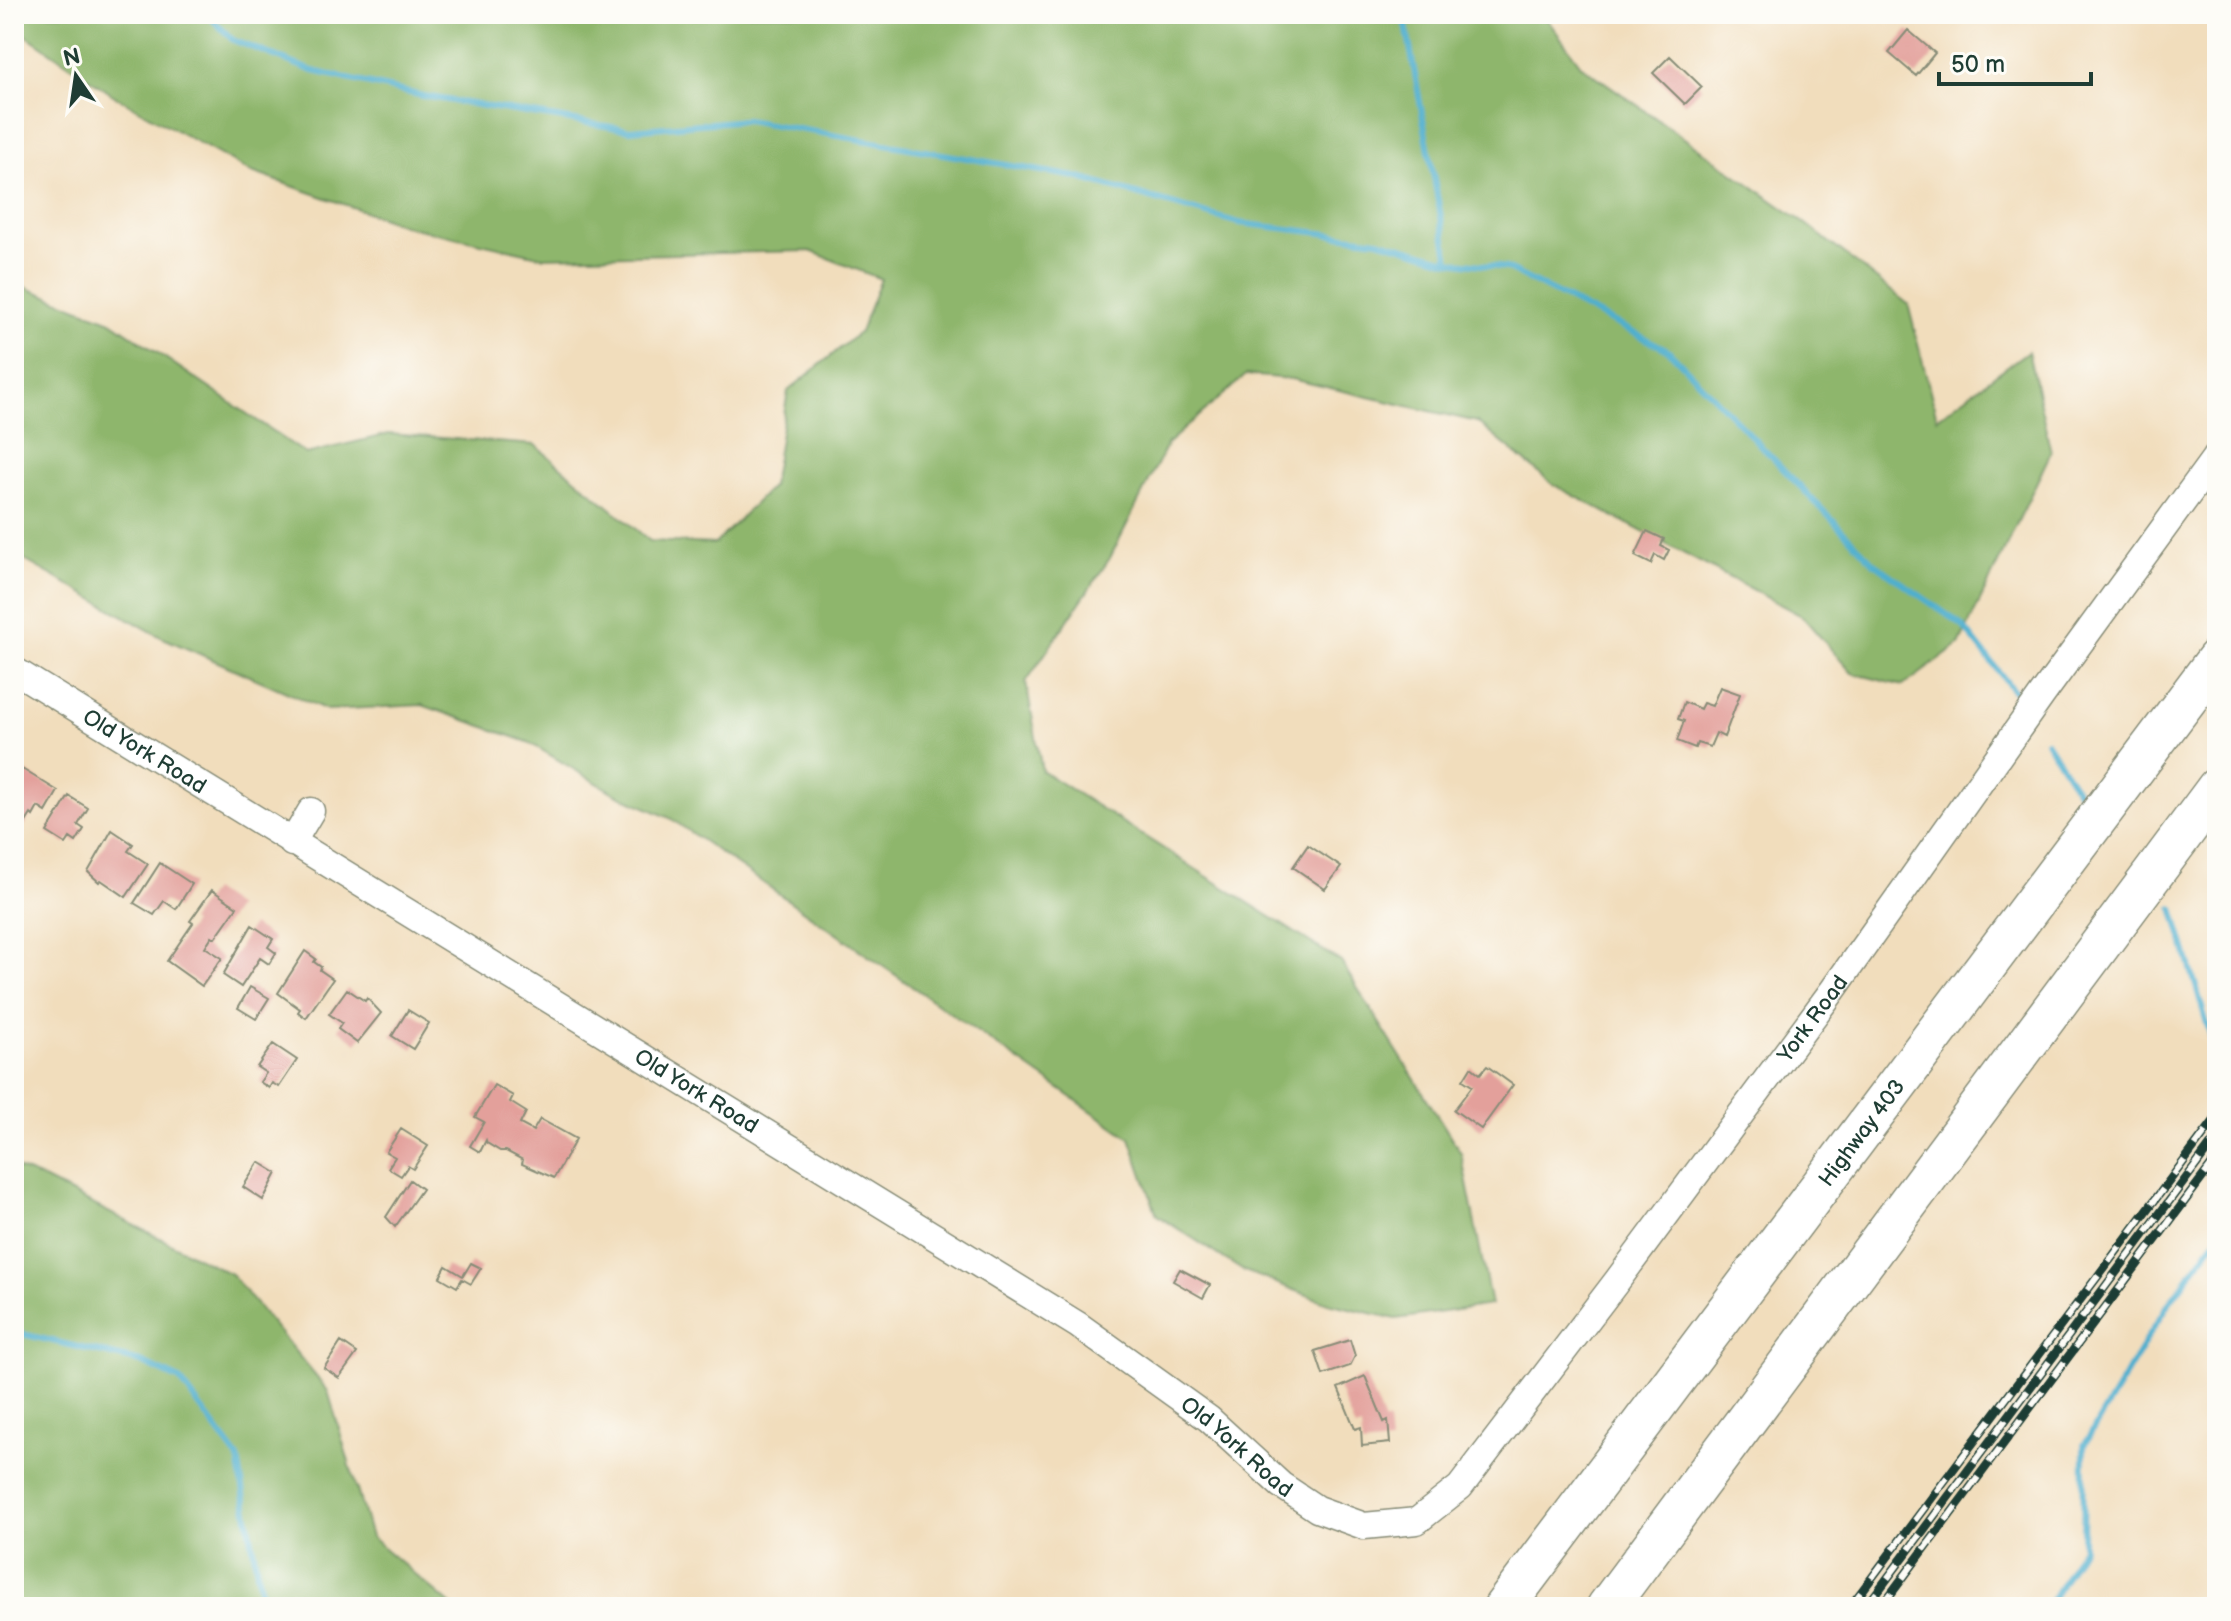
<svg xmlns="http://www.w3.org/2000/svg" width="2231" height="1621" viewBox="0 0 2231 1621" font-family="'Balsamiq Sans',sans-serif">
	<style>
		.forest { fill: #8eb66c; stroke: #567a50; stroke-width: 2 }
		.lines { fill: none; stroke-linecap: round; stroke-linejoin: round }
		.stream { stroke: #4fafce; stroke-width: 6 }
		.building { fill: #e3a09b }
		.minor-casing { stroke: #888d78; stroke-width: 29 }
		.highway-casing { stroke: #888d78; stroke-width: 43 }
		.minor { stroke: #fff; stroke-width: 26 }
		.highway { stroke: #fff; stroke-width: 40 }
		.rail-casing { stroke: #1f3d34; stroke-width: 9 }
		.rail { stroke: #fdfcf7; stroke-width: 6; stroke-dasharray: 18; stroke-linecap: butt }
		.labels { text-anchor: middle; stroke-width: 7; stroke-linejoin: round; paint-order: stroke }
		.street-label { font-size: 22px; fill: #1f3d34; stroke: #fdfcf7 }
	</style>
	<rect width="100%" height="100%" fill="#fdfcf7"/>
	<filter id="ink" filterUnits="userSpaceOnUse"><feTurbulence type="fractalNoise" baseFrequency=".0125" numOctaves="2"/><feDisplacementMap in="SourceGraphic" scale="16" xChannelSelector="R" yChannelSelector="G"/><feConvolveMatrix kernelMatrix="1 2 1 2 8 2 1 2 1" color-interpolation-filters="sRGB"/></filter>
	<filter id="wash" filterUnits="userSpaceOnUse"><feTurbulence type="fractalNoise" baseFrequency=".006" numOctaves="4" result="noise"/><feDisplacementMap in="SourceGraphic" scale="32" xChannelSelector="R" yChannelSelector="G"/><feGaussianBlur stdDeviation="1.8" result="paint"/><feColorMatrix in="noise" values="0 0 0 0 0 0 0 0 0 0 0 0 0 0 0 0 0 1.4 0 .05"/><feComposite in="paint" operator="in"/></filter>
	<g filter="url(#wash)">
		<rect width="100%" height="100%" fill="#f1ddbc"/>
		<path class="forest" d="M14 14H1543L1582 66 1806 224 1908 304 1937 418 2028 351 2051 452 1959 645 1903 686 1852 673 1802 616 1554 485 1477 422 1291 379 1246 375 1168 443 1110 558 1026 682 1042 771 1341 962 1461 1153 1491 1305 1396 1319 1328 1303 1242 1270 1157 1215 1130 1138 670 818 614 793 528 742 422 705 327 710 161 637 14 554V283L111 321 306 454 389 434 535 445 650 541 715 544 772 486 788 391 860 332 881 279 810 251 543 257 406 226 249 171 113 95 14 27Z
			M14 1167 39 1177 231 1274 328 1391 371 1537 453 1607H14Z"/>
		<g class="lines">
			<path class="stream" d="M207 14 233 40 313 71 423 96 630 130 746 120 1076 177 1239 223 1378 240 1449 261 1506 268 1668 350 1874 563 1963 626 2021 700
				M1404 14 1449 261
				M2046 741 2089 809
				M2173 908 2217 1058
				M14 1332 141 1362 180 1380 238 1458 263 1607
				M2048 1607 2083 1547 2084 1445 2166 1307 2217 1238"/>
		</g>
		<g id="blocks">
			<path class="building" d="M1908 30 1935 53 1916 76 1889 53Z
				M1670 56 1702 87 1685 104 1653 73Z
				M1647 531 1664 539 1661 546 1669 550 1664 560 1655 555 1651 564 1635 556Z
				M1720 687 1740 694 1724 737 1716 733 1710 747 1697 743 1695 748 1677 741 1684 721 1678 719 1684 702 1700 709 1703 703 1712 706Z
				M22 769 58 791 46 812 38 807 33 816 31 814 20 832 14 828V783Z
				M69 796 88 808 78 825 84 829 76 842 70 838 66 844 47 832Z
				M112 830 133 844 128 851 148 864 126 897 101 880 99 882 88 872Z
				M1308 845 1341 867 1325 889 1293 867Z
				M160 863 192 884 176 909 164 901 154 915 134 903Z
				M212 890 237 907 215 938 212 936 205 947 222 958 202 986 167 961 193 923 190 921Z
				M252 925 273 939 268 947 276 953 269 964 260 958 241 987 223 975Z
				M305 951 316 959 314 962 321 967 320 970 333 979 306 1018 298 1012 300 1009 278 993Z
				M250 987 269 998 256 1019 238 1008Z
				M347 989 365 1001 367 998 381 1013 357 1043 338 1029 342 1023 329 1014Z
				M408 1010 429 1023 413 1049 392 1036Z
				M273 1044 297 1060 279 1087 272 1083 269 1088 260 1082 266 1073 257 1067Z
				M1487 1066 1513 1085 1481 1129 1454 1110 1472 1086 1463 1080 1471 1067 1480 1074Z
				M494 1085 513 1096 510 1102 526 1112 520 1124 533 1131 540 1119 576 1139 554 1178 522 1164 523 1160 506 1151H500L487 1143 486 1140 480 1152 470 1146 484 1122 475 1117Z
				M401 1129 428 1146 413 1169 408 1166 401 1176 388 1168 395 1157 386 1152Z
				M259 1162 277 1173 263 1200 243 1187Z
				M410 1180 422 1189 395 1227 386 1217Z
				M471 1263 481 1268 471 1284 462 1279 457 1287 440 1277 446 1266 463 1276Z
				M1180 1269 1210 1285 1203 1298 1173 1281Z
				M1350 1340 1355 1356 1350 1366 1323 1375 1315 1351Z
				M341 1342 357 1353 339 1378 324 1368Z
				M1365 1376 1384 1422 1388 1420 1390 1443 1362 1446 1361 1427 1355 1429 1338 1388Z"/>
		</g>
	</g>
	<g filter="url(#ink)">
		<use href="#blocks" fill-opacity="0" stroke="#888d78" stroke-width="2"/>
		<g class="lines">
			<defs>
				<g id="minor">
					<path id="s1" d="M14 670 1078 1325 1209 1419 1281 1485 1317 1509 1364 1526 1417 1521 1460 1487 1617 1281 1833 990 2042 695 2217 455"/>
					<path d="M292 843 311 811"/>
				</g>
				<g id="highway">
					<path id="s2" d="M1504 1607 2217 659"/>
					<path d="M1607 1607 2217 788"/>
				</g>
			</defs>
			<use href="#minor" class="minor-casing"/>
			<use href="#highway" class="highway-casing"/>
			<use href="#minor" class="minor"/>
			<use href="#highway" class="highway"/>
			<defs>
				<path id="rail" d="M1850 1607 2217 1117
					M1866 1607 2217 1137
					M1881 1607 2217 1158"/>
			</defs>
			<use href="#rail" class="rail-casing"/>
			<use href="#rail" class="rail"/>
		</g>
	</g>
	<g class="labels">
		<g class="street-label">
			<text dy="8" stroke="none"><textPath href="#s1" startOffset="154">Old York Road</textPath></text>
			<text dy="8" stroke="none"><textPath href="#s1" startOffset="2296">York Road</textPath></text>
			<text dy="8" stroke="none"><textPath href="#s1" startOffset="802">Old York Road</textPath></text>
			<text dy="8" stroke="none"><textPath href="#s2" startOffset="594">Highway 403</textPath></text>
			<text dy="8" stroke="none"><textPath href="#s1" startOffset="1450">Old York Road</textPath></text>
		</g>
	</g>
	<rect width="2231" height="1621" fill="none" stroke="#fdfcf7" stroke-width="48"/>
	<g transform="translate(76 76) rotate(347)" stroke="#fdfcf7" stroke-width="6" paint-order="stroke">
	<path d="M0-6L14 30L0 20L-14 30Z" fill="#1f3d34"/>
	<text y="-12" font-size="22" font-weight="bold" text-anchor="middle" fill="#1f3d34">N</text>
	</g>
	<path d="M1939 72v12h152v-12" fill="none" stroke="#1f3d34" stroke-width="4"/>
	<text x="1951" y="72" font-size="24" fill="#1f3d34" stroke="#fdfcf7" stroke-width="6" paint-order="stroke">50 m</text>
</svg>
